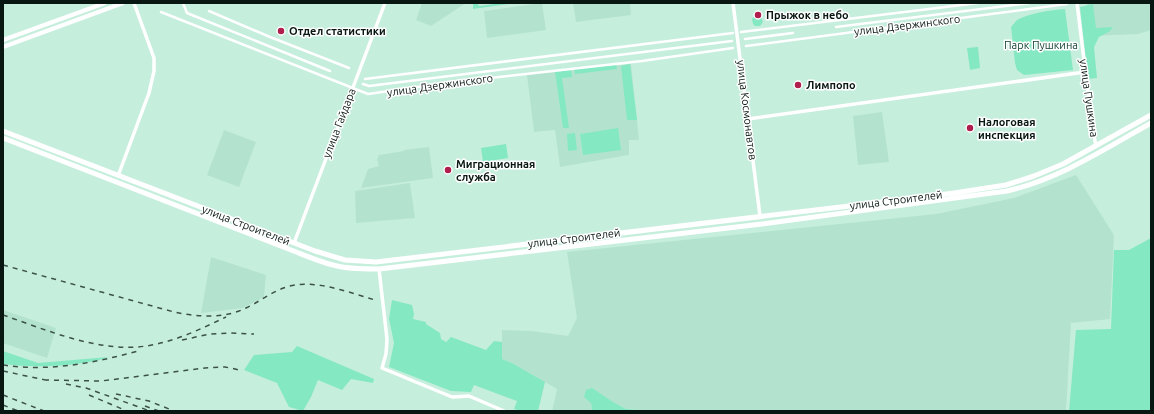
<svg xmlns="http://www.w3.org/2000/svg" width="1154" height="414" viewBox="0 0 1154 414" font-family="Ubuntu,sans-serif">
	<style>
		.built { fill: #b3e3ce }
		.green { fill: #84e8c3 }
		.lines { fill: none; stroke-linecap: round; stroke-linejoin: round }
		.pedestrian { stroke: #fff; stroke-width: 2.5 }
		.minor { stroke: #fff; stroke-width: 3.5 }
		.tertiary { stroke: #fff; stroke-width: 4 }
		.primary { stroke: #fff; stroke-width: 5 }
		.rail { stroke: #3c5249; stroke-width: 1.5; stroke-dasharray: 5 5; stroke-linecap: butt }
		.poi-dot { fill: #af1e4d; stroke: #fff; stroke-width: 1.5 }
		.labels { text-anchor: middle; stroke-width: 3; stroke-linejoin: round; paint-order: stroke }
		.poi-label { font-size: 11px; font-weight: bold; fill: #081711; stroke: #fff; text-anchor: start }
		.street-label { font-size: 11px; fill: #081711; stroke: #fff }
		.park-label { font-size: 11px; fill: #0f3f30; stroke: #fff }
	</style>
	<rect width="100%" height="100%" fill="#c6eedd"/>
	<path class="built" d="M422 3H466L431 26 416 20Z
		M542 3 546 30 487 38 484 11Z
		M573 3H630L631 15 576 22Z
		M1087 3H1151V30L1138 34 1090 36Z
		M631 64 639 140H629V155L560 167 555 130 534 132 527 75Z
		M882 112 889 162 858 165 853 116Z
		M224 130 256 142 239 187 207 175Z
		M429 147 433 178 361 188 368 169 379 166 377 159 379 155 404 151V150Z
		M1076 175 1114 235 1110 319 1071 323 1066 411H639V410L626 409 613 402 591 403 592 411H552L557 389 512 363 502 359V330L532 331 568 336 577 318 567 252 936 214 1014 198Z
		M410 183 415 218 356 223 355 191Z
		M211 257 266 275 264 297 243 308 201 313Z
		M3 310 56 328 47 358 3 343Z"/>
	<path class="green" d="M473 3H478V5L480 6 501 3H516L473 9Z
		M1093 4 1096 28 1113 27 1110 31 1099 37 1094 47 1097 78 1088 79 1080 7Z
		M1065 9 1073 70 1024 75 1017 70 1015 63 1011 27C1013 25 1015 22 1017 20 1030 13 1051 10 1065 9Z
		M759 11 763 22 760 26H755L753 24 752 19Z
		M978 47 980 68 970 70 967 48Z
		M616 64 617 69 575 74 574 69Z
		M630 64 637 120H627L621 66Z
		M571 70 572 77 562 78 569 128H563L555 72Z
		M618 128 621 150 583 155 580 134Z
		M575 133 577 150 568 151 567 134Z
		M506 144 508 158 483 162 481 148Z
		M1151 238V411H1069L1076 330 1111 329 1114 250H1129Z
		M392 300 412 305 414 314 413 319 426 322V324L440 333 441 339 446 342 451 337 486 350 494 341 502 342V359L512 363 545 382 538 411H522L514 409 517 401 474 385 471 392 451 391 389 367 394 343 389 319Z
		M297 346 374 379 373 383 351 379 342 390 318 380 311 397 303 411 289 407 277 383 244 370 254 355 292 352Z
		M3 351 38 363 109 357C98 361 88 362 76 364 50 367 28 367 3 364Z
		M592 388 613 402 626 409 639 410V411H592L591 403 584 397 586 390Z"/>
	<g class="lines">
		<path class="pedestrian" d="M183 3 187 13 330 71
			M209 11 270 37 349 68
			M161 12 368 94 445 83 642 61 733 48
			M836 27 1030 3
			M741 32 978 3
			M745 39 793 33
			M746 46 1067 4
			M365 79 733 33
			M363 84 369 86 732 41"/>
		<path class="minor" d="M733 3 760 216
			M1077 3 1092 125 1096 146
			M748 119 1085 72
			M118 176 149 93 154 71V58L134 3
			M294 243 385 3
			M379 269 387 339 386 354 382 368 452 397 469 396 504 411"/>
		<path class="tertiary" d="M3 40 105 3
			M3 47 123 3"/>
		<path class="primary" d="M3 131 315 251 345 260 376 262 858 205 954 193 1006 185 1034 176 1063 164 1151 115
			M3 138 291 250C307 256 324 264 342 267 354 269 367 269 379 269L762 224 1007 191C1059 179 1105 149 1151 123"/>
		<path class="rail" d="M3 265 174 312C197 317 224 319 246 308 263 300 276 288 295 285 320 281 351 293 375 300
			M3 315C47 330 99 353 146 346 174 342 201 329 226 317
			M182 340 210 334 231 333 254 334
			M3 365C49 372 94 363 138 351
			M3 371 50 381
			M44 380 101 381 205 368 225 367 235 369 242 371
			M66 384 86 388 150 411
			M116 394 149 401 174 411
			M3 395 44 411
			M89 395 127 411
			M3 405 18 411
			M145 406 159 411"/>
	</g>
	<g class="poi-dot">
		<circle cx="758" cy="15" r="4"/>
		<circle cx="281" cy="31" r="4"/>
		<circle cx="798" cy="85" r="4"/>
		<circle cx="970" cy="128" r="4"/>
		<circle cx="448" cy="170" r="4"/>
	</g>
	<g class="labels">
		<g class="poi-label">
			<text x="766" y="19">Прыжок в небо</text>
			<text x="289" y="35">Отдел статистики</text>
			<text x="806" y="89">Лимпопо</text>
			<text x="978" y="126">Налоговая<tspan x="978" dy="13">инспекция</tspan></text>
			<text x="456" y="168">Миграционная<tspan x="456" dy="13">служба</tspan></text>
		</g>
		<g class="street-label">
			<text transform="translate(907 25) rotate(-7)" y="4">улица Дзержинского</text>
			<text transform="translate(440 85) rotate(-8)" y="4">улица Дзержинского</text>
			<text transform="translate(1089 98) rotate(82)" y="4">улица Пушкина</text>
			<text transform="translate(747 110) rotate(83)" y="4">улица Космонавтов</text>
			<text transform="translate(339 123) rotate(-69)" y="4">улица Гайдара</text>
			<text transform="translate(896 200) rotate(-7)" y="4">улица Строителей</text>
			<text transform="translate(246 225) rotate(21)" y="4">улица Строителей</text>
			<text transform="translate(574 238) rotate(-7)" y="4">улица Строителей</text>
		</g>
		<g class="park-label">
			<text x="1041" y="49">Парк Пушкина</text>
		</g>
	</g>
	<rect width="1154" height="414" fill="none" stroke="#081711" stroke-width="8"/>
</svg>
